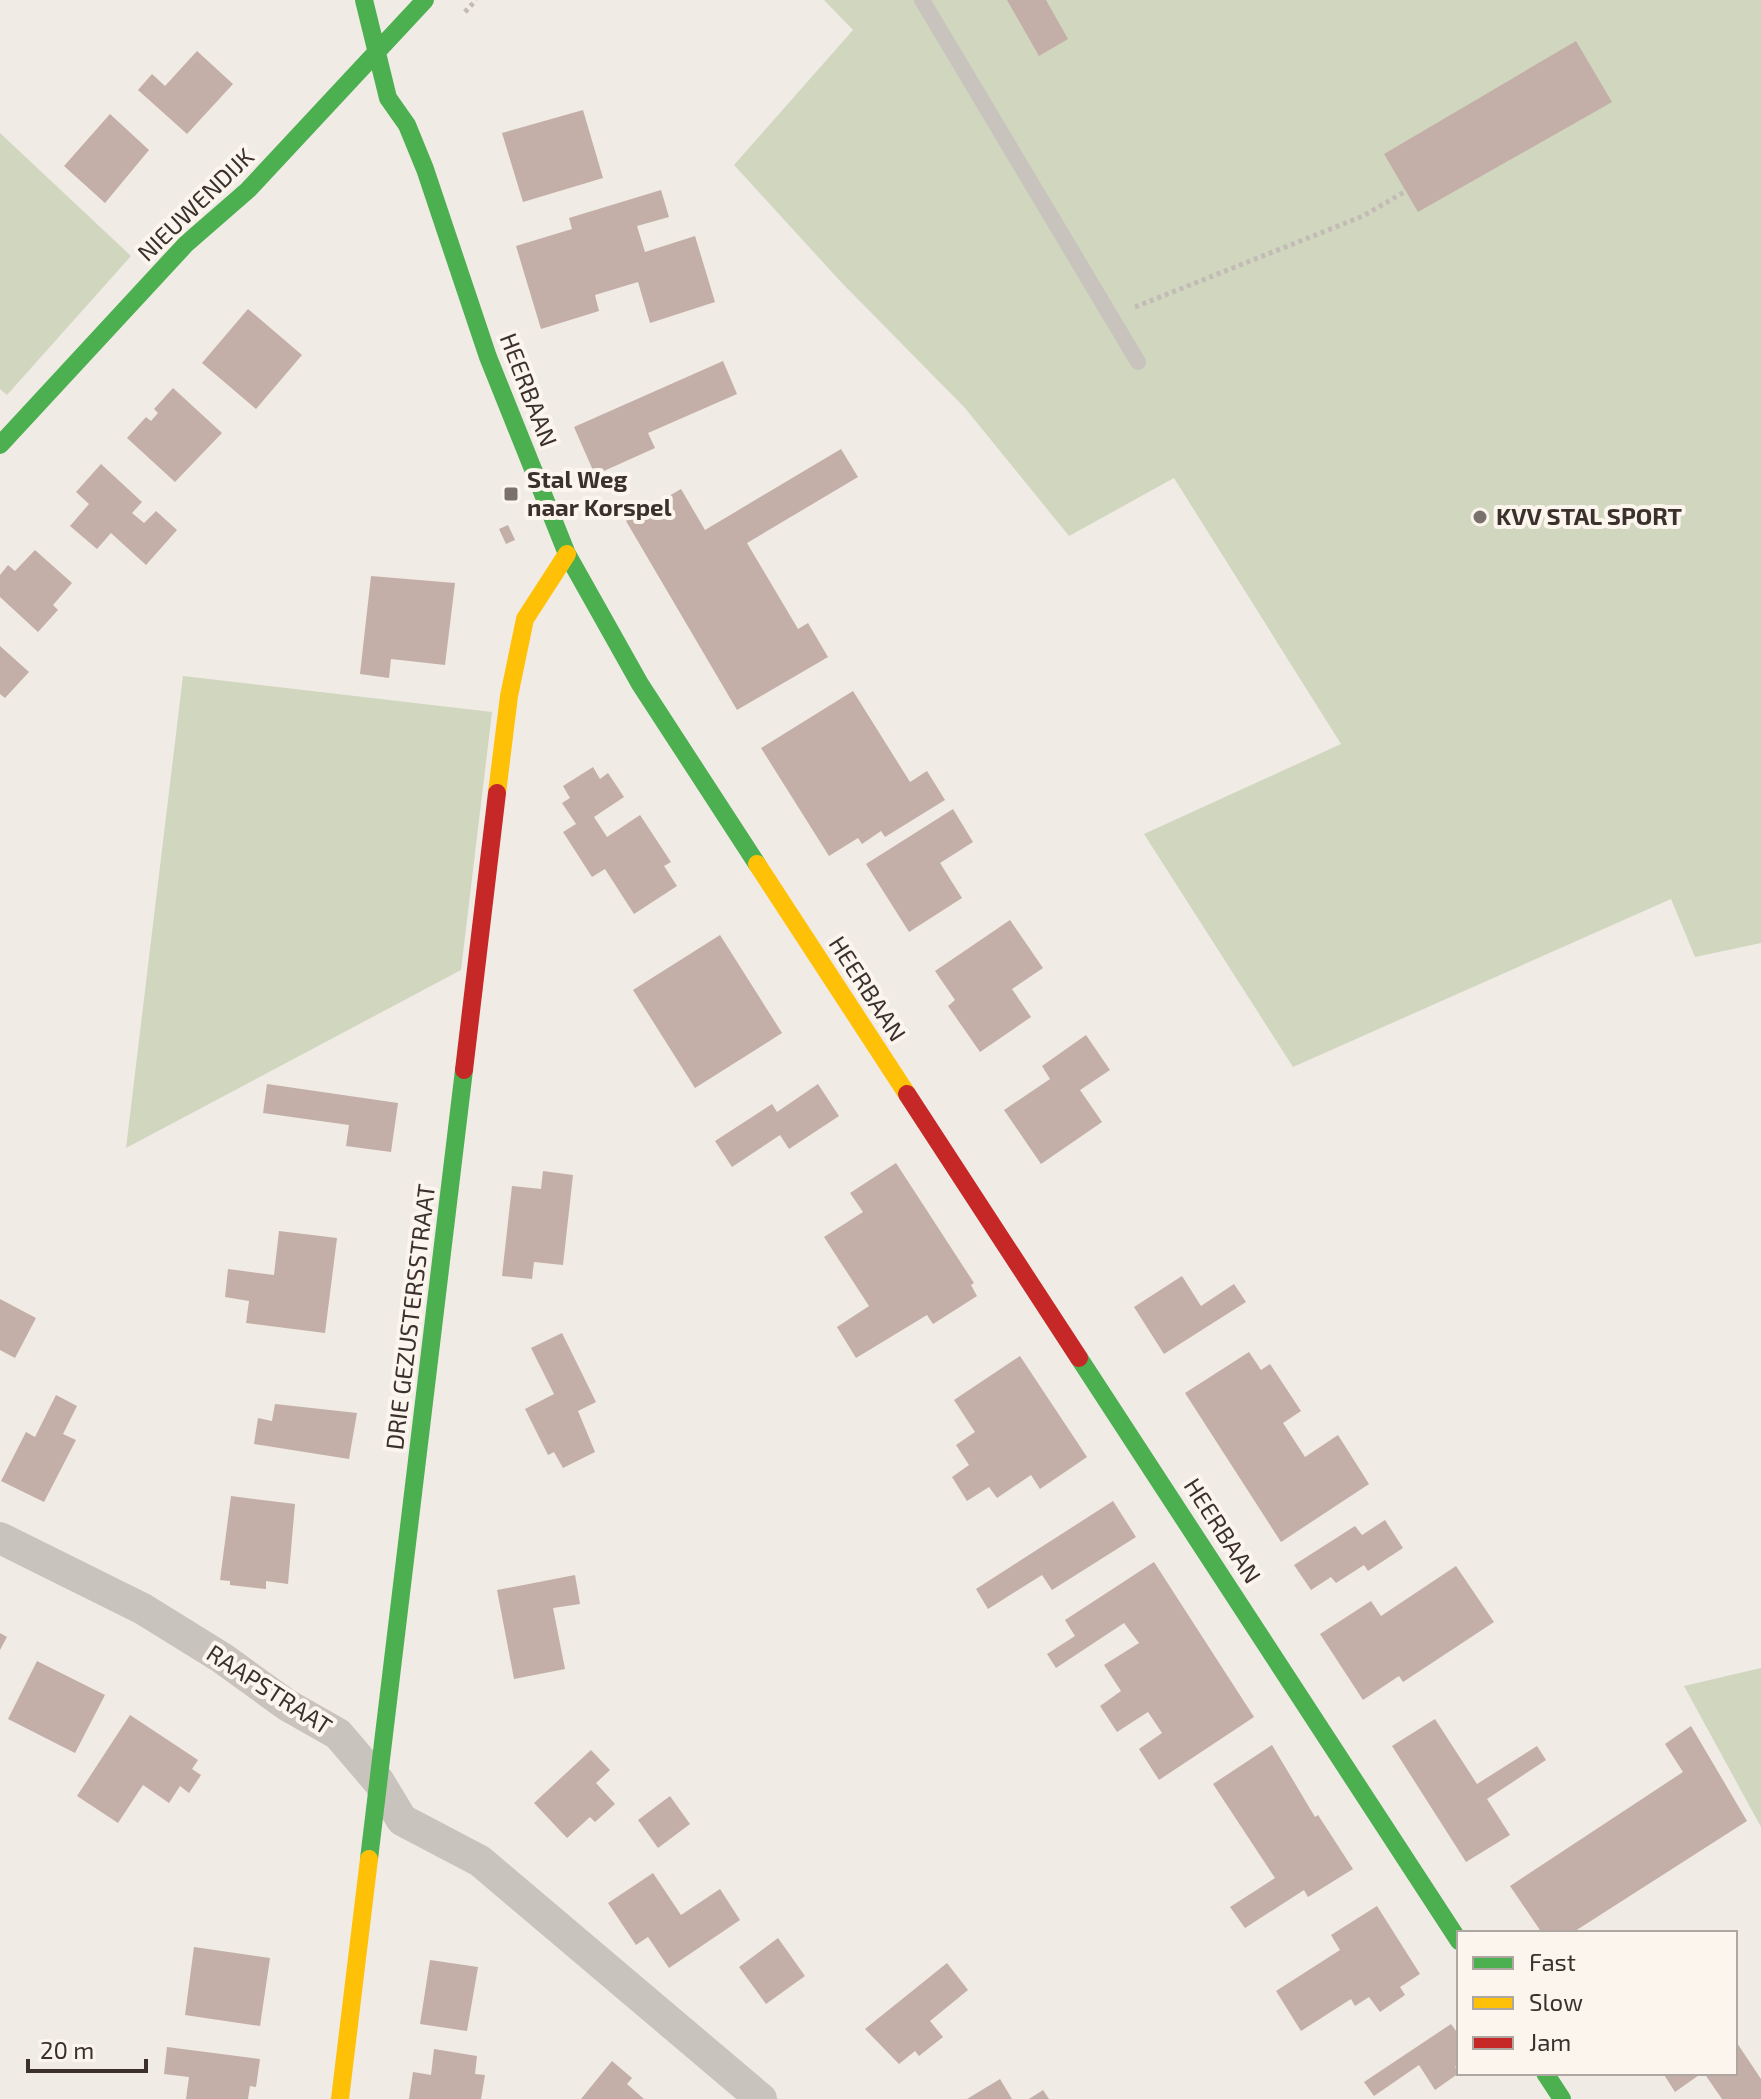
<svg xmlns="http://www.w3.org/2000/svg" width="1761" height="2099" viewBox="0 0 1761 2099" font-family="'Exo 2',sans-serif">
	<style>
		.green { fill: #d1d6bf }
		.building { fill: #c3afa7 }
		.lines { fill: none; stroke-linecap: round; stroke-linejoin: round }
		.path { stroke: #c2bbb6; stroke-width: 5; stroke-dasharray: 4 4; stroke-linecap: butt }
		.lane { stroke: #c9c3be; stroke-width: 16 }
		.street { stroke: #c9c3be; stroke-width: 32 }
		.fast { stroke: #4caf50; stroke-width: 18 }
		.slow { stroke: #ffc107; stroke-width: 18 }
		.jam { stroke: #c62828; stroke-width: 18 }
		.poi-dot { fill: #7a716c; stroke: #fbf5ee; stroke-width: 3 }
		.labels { text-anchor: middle; stroke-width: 8; stroke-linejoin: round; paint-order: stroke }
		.street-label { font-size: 24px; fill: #3b302b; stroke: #fbf5ee }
		.poi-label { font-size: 24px; font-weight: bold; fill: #3b302b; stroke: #fbf5ee; text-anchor: start }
	</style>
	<rect width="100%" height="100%" fill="#f0ebe5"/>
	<path class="green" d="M824 0H1761V943L1695 957 1671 899 1293 1067 1144 834 1341 744 1174 478 1069 536 965 408 841 282 734 165 853 30Z
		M0 133 131 256 7 395 0 389Z
		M183 676 492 712 461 970 126 1148Z
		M1761 1668V1827L1684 1686Z"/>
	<path class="building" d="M1007 0H1046L1068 39 1039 56Z
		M1576 41 1612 102 1418 212 1384 154Z
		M197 51 233 84 187 134 138 90 152 74 165 86Z
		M583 110 603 178 523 202 502 133Z
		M110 114 149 150 105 203 64 166Z
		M661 190 669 217 637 226 645 252 695 236 715 302 650 323 638 282 595 295 599 311 541 329 516 246 572 229 569 218Z
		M248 309 302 355 256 409 202 363Z
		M723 361 737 394 648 433 655 448 595 475 574 427Z
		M173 388 222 433 175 482 127 438 146 417 151 421 158 413 154 409Z
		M841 449 858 477 747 543 798 629 808 623 828 657 737 710 626 521 681 489 705 530Z
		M101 464 142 502 132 513 144 523 156 511 177 530 146 565 111 533 97 549 70 526 89 504 76 492Z
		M508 525 515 540 506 544 499 529Z
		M35 550 72 583 53 605 58 610 38 632 0 597V575L8 565 15 571Z
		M371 576 455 583 445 665 391 659 389 678 360 674Z
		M0 646 29 672 5 698 0 694Z
		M853 691 910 782 927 771 945 800 885 837 881 831 862 844 858 838 829 856 761 748Z
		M593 767 600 779 608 773 624 797 594 817 607 837 640 815 671 862 664 866 677 886 634 914 605 869 592 877 563 832 576 824 562 803 570 798 563 786Z
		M953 809 973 842 940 863 962 898 909 932 866 864Z
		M1010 920 1043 968 1012 989 1031 1017 980 1052 948 1006 955 1000 935 971Z
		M720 935 782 1033 695 1088 633 990Z
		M1086 1035 1110 1070 1080 1090 1102 1122 1041 1164 1004 1110 1050 1079 1042 1066Z
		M267 1084 398 1103 391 1152 346 1146 349 1125 263 1113Z
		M818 1084 839 1116 789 1149 780 1135 732 1167 715 1141 772 1104 777 1112Z
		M896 1163 974 1283 971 1285 977 1296 933 1324 927 1315 856 1358 837 1327 869 1306 824 1237 863 1212 850 1193Z
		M543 1171 573 1175 563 1265 534 1262 532 1279 502 1276 512 1186 541 1189Z
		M279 1231 337 1238 325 1333 246 1323 249 1301 225 1297 228 1269 274 1275Z
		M1182 1276 1201 1306 1234 1284 1246 1302 1164 1354 1134 1307Z
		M0 1299 36 1318 15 1358 0 1350Z
		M562 1333 596 1402 578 1411 595 1452 563 1468 554 1452 548 1455 525 1409 554 1394 531 1348Z
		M1249 1352 1261 1370 1270 1364 1301 1411 1283 1423 1305 1457 1338 1435 1369 1484 1281 1542 1185 1393Z
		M1020 1356 1087 1457 1040 1489 1031 1475 997 1498 989 1487 967 1501 952 1477 969 1465 956 1445 975 1432 954 1400Z
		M56 1395 77 1406 63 1434 76 1440 44 1502 1 1481 26 1432 35 1437Z
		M275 1404 357 1413 349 1459 254 1444 258 1418 272 1421Z
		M231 1496 295 1504 288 1584 266 1581V1589L230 1585V1581L220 1580Z
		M1113 1501 1136 1537 1052 1590 1042 1575 988 1609 976 1589Z
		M1385 1520 1403 1548 1368 1571 1364 1565 1336 1583 1331 1577 1311 1590 1294 1565 1355 1526 1362 1535Z
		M1154 1562 1254 1717 1159 1780 1139 1749 1162 1733 1148 1712 1117 1732 1100 1706 1121 1691 1104 1665 1139 1643 1124 1623 1056 1668 1047 1654 1075 1636 1065 1620Z
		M1456 1566 1494 1622 1403 1682 1399 1676 1363 1700 1320 1634 1371 1601 1381 1616Z
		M575 1575 580 1604 553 1608 565 1669 514 1679 497 1590Z
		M0 1633 7 1637 0 1650Z
		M37 1661 105 1695 75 1753 8 1719Z
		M130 1715 198 1760 192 1769 201 1775 189 1793 180 1786 169 1803 143 1785 118 1823 77 1796Z
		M1435 1719 1477 1784 1537 1746 1546 1760 1487 1799 1510 1835 1466 1862 1392 1746Z
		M1691 1726 1747 1821 1572 1933H1542L1510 1886 1683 1772 1665 1744Z
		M1272 1745 1315 1817 1318 1815 1353 1869 1308 1897 1304 1890 1245 1928 1230 1907 1275 1878 1213 1784Z
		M591 1750 610 1770 596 1783 615 1804 595 1822 590 1817 567 1838 534 1803Z
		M670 1796 690 1824 658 1848 638 1820Z
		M653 1873 681 1915 720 1889 740 1920 669 1968 648 1937 636 1945 608 1903Z
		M1377 1906 1420 1974 1400 1987 1405 1995 1380 2012 1369 1997 1355 2006 1351 1999 1301 2031 1276 1991 1340 1950 1331 1935Z
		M778 1938 805 1976 766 2004 739 1967Z
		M194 1947 270 1958 260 2026 185 2015Z
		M430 1960 478 1967 467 2031 420 2024Z
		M947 1963 968 1990 930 2021 943 2037 919 2056 915 2051 899 2064 865 2029Z
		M1451 2024 1459 2035V2065L1455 2067 1459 2073 1435 2090 1419 2065 1374 2096 1364 2082Z
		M1735 2040 1761 2079V2099H1722L1704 2073H1735Z
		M167 2047 260 2059 256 2087 250 2086 248 2099H186L189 2077 164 2074Z
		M434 2049 477 2056 475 2074 485 2075 481 2099H409L413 2072 431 2075Z
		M612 2061 632 2078 627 2084 644 2099H581Z
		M1663 2073H1702L1675 2092Z
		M1000 2079 1012 2099H967Z
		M1043 2090 1049 2099H1029Z"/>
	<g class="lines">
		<path class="path" d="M465 12 476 0
			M1135 307 1363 216 1406 191"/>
		<path class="lane" d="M922 0 1138 362"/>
		<path class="street" d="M0 1538 143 1609 222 1658 287 1705 338 1734 379 1782 402 1820 480 1861 761 2099"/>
		<path class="fast" d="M364 0 388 98 407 125 425 169 488 357 567 554 640 684 757 864
			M0 445 186 244 248 190 425 0
			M1079 1358 1459 1941
			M369 1859 464 1070
			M1545 2073 1562 2099"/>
		<path class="slow" d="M497 793 509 696 525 619 567 554
			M757 864 907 1094
			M340 2099 369 1859"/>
		<path class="jam" d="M464 1070 497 793
			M907 1094 1079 1358"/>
	</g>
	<g class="poi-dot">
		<rect x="503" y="486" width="16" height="16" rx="4"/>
		<circle cx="1480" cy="517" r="8"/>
	</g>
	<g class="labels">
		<g class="street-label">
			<text transform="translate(196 205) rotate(-44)" y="8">NIEUWENDIJK</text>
			<text transform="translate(528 390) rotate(69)" y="8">HEERBAAN</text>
			<text transform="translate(867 989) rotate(57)" y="8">HEERBAAN</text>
			<text transform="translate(411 1317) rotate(-83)" y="8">DRIE GEZUSTERSSTRAAT</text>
			<text transform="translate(1222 1531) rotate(57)" y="8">HEERBAAN</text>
			<text transform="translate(269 1690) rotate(33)" y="8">RAAPSTRAAT</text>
		</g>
		<g class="poi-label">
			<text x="527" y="488">Stal Weg<tspan x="527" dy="28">naar Korspel</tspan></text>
			<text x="1496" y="525">KVV STAL SPORT</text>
		</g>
	</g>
	<rect x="1457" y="1931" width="280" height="144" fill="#fbf5ee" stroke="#aea6a0" stroke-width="2"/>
	<rect x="1473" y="1957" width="40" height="12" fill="#4caf50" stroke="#aea6a0" stroke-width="2"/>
	<text x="1529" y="1971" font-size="24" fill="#3b302b">Fast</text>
	<rect x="1473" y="1997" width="40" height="12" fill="#ffc107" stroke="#aea6a0" stroke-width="2"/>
	<text x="1529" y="2011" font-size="24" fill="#3b302b">Slow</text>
	<rect x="1473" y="2037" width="40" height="12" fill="#c62828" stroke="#aea6a0" stroke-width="2"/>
	<text x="1529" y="2051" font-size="24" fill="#3b302b">Jam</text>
	<path d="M28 2059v12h118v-12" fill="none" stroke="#3b302b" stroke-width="4"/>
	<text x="40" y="2059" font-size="24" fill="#3b302b" stroke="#fbf5ee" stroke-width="6" paint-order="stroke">20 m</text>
</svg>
